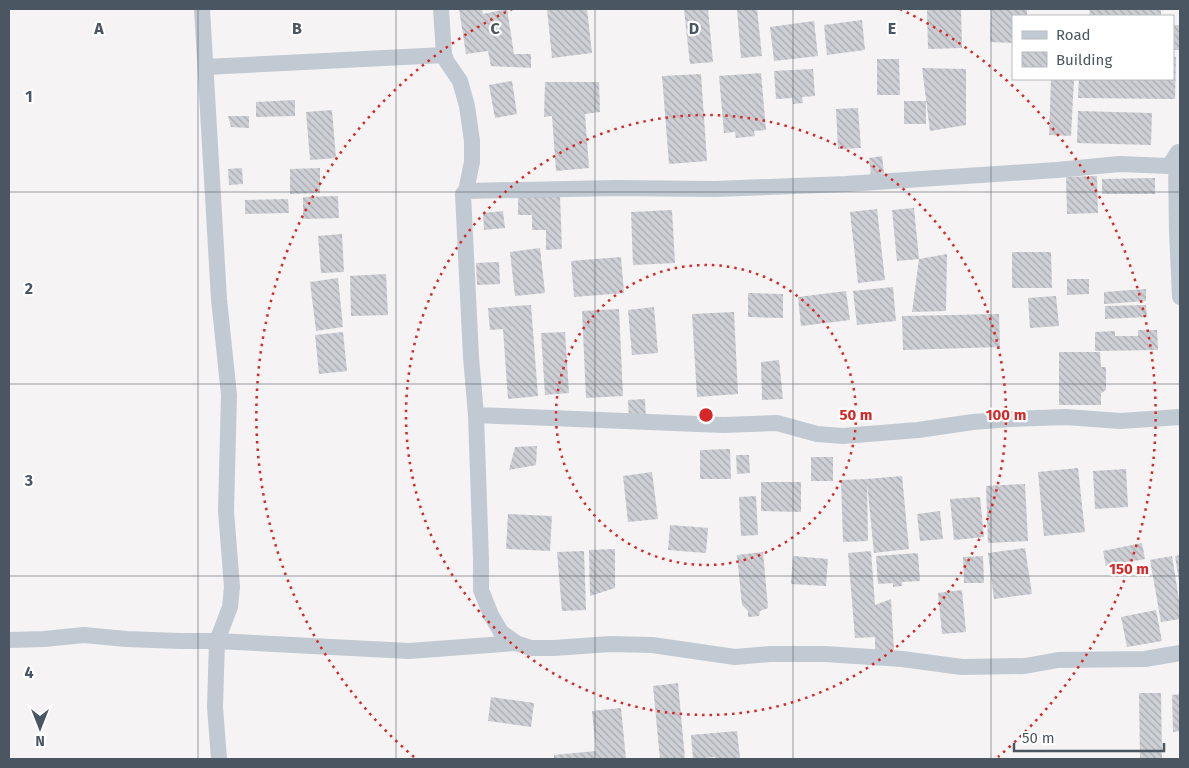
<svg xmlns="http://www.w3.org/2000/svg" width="1189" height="768" viewBox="0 0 1189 768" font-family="'Fira Sans',sans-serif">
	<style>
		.building { fill: url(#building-back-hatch) }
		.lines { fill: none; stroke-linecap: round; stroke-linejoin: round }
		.minor { stroke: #c1cad2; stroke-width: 16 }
		.grid { fill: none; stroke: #4a5661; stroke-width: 1; stroke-opacity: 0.55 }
		.ring { fill: none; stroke: #d62828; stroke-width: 2.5; stroke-dasharray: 2.5 5 }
		.grid-label { font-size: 16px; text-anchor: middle; font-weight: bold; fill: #4a5661; stroke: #fff; stroke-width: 4.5; stroke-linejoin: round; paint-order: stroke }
		.centre { fill: #d62828; stroke: #fff; stroke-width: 2.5 }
		.ring-label { font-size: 15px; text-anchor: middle; font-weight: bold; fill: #d62828; stroke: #fff; stroke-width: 4.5; stroke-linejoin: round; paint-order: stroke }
	</style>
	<defs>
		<pattern id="building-back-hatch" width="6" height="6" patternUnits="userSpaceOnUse" patternTransform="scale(1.25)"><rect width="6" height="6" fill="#cdcfd5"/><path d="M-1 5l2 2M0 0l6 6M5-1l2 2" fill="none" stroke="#a8abb0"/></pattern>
	</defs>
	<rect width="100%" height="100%" fill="#f5f3f3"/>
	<path class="building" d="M459 9H482L483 14 507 9 514 54H531V68L491 66 488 51 466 54Z
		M547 9H587L592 53 552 58Z
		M684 9H708L713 62 690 64Z
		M737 9H757L762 56 741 58Z
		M927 9H961L962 48 928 49Z
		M991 9H1027V16H1013V43L990 42Z
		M1090 9H1161V16H1089Z
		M862 20 865 50 827 55 824 25Z
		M814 21 818 56 774 61 770 27Z
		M1173 25H1179V50H1173Z
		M1173 57H1176L1175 99 1078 98 1079 79H1173Z
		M877 59H899L900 95H877Z
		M922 68 966 69V125L930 131Z
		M813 69 815 96 802 97 803 103 793 104 792 98 776 99 774 71Z
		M761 73 766 130 754 131 755 136 736 138 735 132 724 133 719 76Z
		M701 74 707 161 669 164 662 76Z
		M1051 79H1074L1071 136 1049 135Z
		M512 81 517 114 495 118 489 85Z
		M545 82H599L600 112 585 114 589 168 556 171 552 116 544 117Z
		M295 100V116L256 117V102Z
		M904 101H926V124H904Z
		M858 108 861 148 838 149 836 109Z
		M332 110 336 158 310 160 306 112Z
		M1078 111 1152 113 1151 145 1077 143Z
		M228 116H249V128L231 127Z
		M882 156 884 173 871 175 869 158Z
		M242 168 243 184 229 185 228 169Z
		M320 168V193L290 194V169Z
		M1097 176 1098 213 1067 214 1066 177Z
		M1155 178V194H1102V179Z
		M338 196 339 218 303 219V197Z
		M560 196 562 249 546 250V230H532V215H518V197Z
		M288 199 289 213 245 214V200Z
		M914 208 919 259 897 261 892 210Z
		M877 209 885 280 858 283 850 212Z
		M672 210 675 263 633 265 631 212Z
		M503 211 505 228 484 230 483 213Z
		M342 234 344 272 321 273 318 236Z
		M540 248 545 293 515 296 510 252Z
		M1012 252H1051L1052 288H1012Z
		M947 254 946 311 912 312 919 259Z
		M621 257 624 293 574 297 571 261Z
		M499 262 500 284 477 285 476 263Z
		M386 274 388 315 351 316 350 276Z
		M338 278 343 327 316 331 310 282Z
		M1067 279H1089V294L1067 295Z
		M893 287 896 321 857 325 853 291Z
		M1146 289V301L1104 304V292Z
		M846 291 850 320 801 326 798 297Z
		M748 293 783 294V318L748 317Z
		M1056 296 1059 326 1030 328 1028 298Z
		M531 305 538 396 508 399 503 329 490 330 488 308Z
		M1146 305 1147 317 1105 319V306Z
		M654 307 658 353 632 355 628 310Z
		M619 309 623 396 586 398 582 311Z
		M734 312 738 394 697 397 692 314Z
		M999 314 1000 347 903 350 902 316Z
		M1138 330H1157L1158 350 1095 351V332L1115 331V336H1138Z
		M343 332 347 371 319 374 315 335Z
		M565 332 569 393 545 395 541 333Z
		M1059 352H1100L1101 367H1106V390L1101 393V405H1059Z
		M779 360 783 399 762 400 761 362Z
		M645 399 646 419 629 420 628 400Z
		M537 446 536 465 509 470 515 447Z
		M730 449 731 479H700V450Z
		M736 455H749L750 473 737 474Z
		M811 457H833V481H811Z
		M1078 468 1085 532 1044 536 1038 472Z
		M1126 469 1128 507 1095 509 1093 471Z
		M652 472 658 519 628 522 623 476Z
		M902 476 909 549 874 553 867 483 868 541 843 542 841 480 867 479Z
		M761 482H801V512L761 511Z
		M1025 484 1028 541 988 543 986 486Z
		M756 496 758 535 741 536 739 497Z
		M980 497 984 537 954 540 950 499Z
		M940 511 943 539 920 541 917 514Z
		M508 514 552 516 550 551 506 549Z
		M670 525 708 528 706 553 668 550Z
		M1142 543 1145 559 1106 566 1103 551Z
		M1025 548 1032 594 994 599 988 553Z
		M615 549V588L590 596 589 550Z
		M584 551 586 610 562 611 557 552Z
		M871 551 875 605 891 599 894 650 875 657V637L855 638 848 553Z
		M763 552 768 608 760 611 759 616 748 617V611L742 605 737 555Z
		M918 553 920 581 902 582V586L893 587V583L878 584 876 556Z
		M1180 555V581H1179L1175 556Z
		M793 556 828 559 826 586 791 584Z
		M983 556 984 583H964L963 557Z
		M1172 556 1180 606V619L1161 622 1150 560Z
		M962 590 966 632 942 634 938 593Z
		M1156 610 1162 641 1127 647 1121 617Z
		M678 683 685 759H660L653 686Z
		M1139 693H1161L1162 759H1140Z
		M1180 694V731L1173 732 1172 695Z
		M491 697 534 703 531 727 488 721Z
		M621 708 626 759H554V755L596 751 592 711Z
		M737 731 740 759H715V757L693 759 691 735Z"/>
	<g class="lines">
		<path class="minor" d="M202 9 219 299 229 395 226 511 232 587 230 607 217 641 215 707 219 759
			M441 9 444 55 447 62 460 81 467 106 472 141V162L466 191 463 194 471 357 476 415 481 560V590L491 615 501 632 516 643 531 648H554L610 644 652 645 735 657 770 654H825L902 659 962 667 1025 666 1058 660 1145 659 1180 653
			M206 67 444 55
			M1178 154 1176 162 1177 232 1180 297
			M466 191 615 188 715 189 846 184 1057 170 1119 164 1169 166 1178 152
			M476 415 723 425 777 423 817 434 843 436 918 430 973 422 1011 419 1066 417 1120 421 1180 417
			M9 640 44 639 84 635 126 639 180 641H217L409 651 516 643"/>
	</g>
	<path class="grid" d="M198 9V759M396 9V759M595 9V759M793 9V759M991 9V759M9 192H1180M9 384H1180M9 576H1180"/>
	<g class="ring">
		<circle cx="706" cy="415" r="150"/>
		<circle cx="706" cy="415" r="300"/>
		<path d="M414 757A450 450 0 0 1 512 9M900 9A450 450 0 0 1 998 757"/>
	</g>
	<g class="grid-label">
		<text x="99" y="34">A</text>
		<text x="297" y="34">B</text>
		<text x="495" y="34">C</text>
		<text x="694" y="34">D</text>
		<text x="892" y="34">E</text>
		<text x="29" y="102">1</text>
		<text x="29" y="294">2</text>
		<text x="29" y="486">3</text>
		<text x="29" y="678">4</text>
	</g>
	<circle cx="706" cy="415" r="8" class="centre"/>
	<g class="ring-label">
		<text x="856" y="420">50 m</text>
		<text x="1006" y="420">100 m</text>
		<text x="1129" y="574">150 m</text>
	</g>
	<rect width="1189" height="768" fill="none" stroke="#4a5661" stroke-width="20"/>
	<rect x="1012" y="15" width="162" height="65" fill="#ffffff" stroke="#b7bbc0"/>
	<rect x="1022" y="31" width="25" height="8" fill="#c1cad2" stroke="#b7bbc0"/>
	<text x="1056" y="40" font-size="15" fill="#4a5661">Road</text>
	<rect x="1022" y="52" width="25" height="15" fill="url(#building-back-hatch)" stroke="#b7bbc0"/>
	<text x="1056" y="65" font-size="15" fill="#4a5661">Building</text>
	<g transform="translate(40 728) rotate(180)" stroke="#ffffff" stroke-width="4" paint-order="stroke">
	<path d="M0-4L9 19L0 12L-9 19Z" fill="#4a5661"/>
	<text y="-8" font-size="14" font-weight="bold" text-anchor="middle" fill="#4a5661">N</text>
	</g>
	<path d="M1014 743v8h150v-8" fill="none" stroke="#4a5661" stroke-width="2.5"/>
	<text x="1022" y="743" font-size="15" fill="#4a5661" stroke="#ffffff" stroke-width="4" paint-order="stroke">50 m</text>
</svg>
